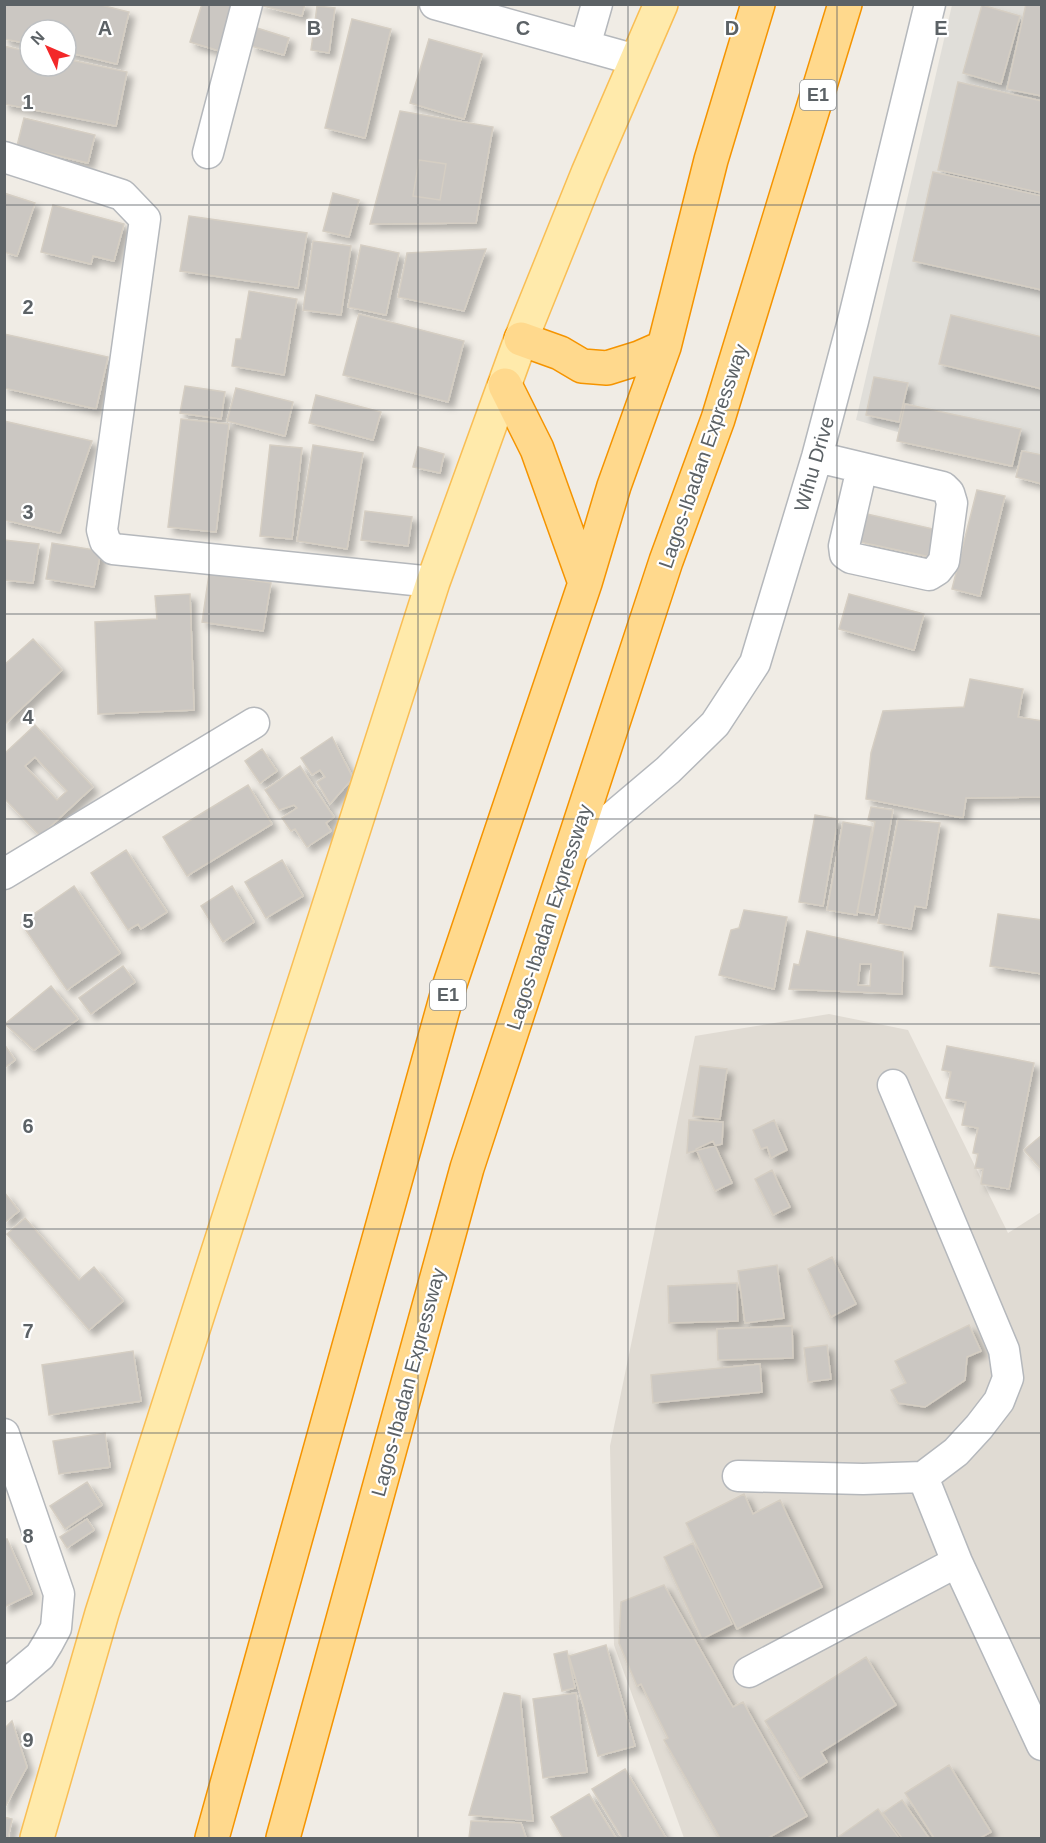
<svg xmlns="http://www.w3.org/2000/svg" width="1046" height="1843" viewBox="0 0 1046 1843" font-family="Arial,sans-serif">
	<style>
		.industrial { fill: #e0ded9 }
		.education { fill: #e0dbd3 }
		.building { fill: #cbc7c2; stroke: #d5cec3; stroke-width: 1.5; fill-rule: evenodd; filter: url(#shadow) }
		.lines { fill: none; stroke-linecap: round; stroke-linejoin: round }
		.minor-casing { stroke: #b5b8bc; stroke-width: 33 }
		.major-casing { stroke: #f9be54; stroke-width: 36 }
		.highway-casing { stroke: #f59400; stroke-width: 36 }
		.minor { stroke: #fff; stroke-width: 30 }
		.major { stroke: #ffeaab; stroke-width: 33 }
		.highway { stroke: #ffd98d; stroke-width: 33 }
		.grid { fill: none; stroke: #5c6266; stroke-width: 1.5; stroke-opacity: 0.55 }
		.labels { text-anchor: middle; stroke-width: 4.5; stroke-linejoin: round; paint-order: stroke }
		.shield { fill: #fff; stroke: #8d9194; stroke-width: 1.5 }
		.shield-label { font-size: 18px; font-weight: bold; fill: #5c6266 }
		.street-label { font-size: 20px; fill: #5c6266; stroke: #fff }
		.grid-label { font-size: 20px; text-anchor: middle; font-weight: bold; fill: #5c6266; stroke: #fff; stroke-width: 4.5; stroke-linejoin: round; paint-order: stroke }
	</style>
	<defs>
		<filter id="shadow"><feDropShadow dx="5.5" dy="5.5" stdDeviation="3" flood-color="#0004"/></filter>
	</defs>
	<rect width="100%" height="100%" fill="#f0ece5"/>
	<path class="industrial" d="M952 5H1041V473L856 420Z"/>
	<path class="education" d="M829 1014 908 1030 1008 1233 1041 1212V1838H684L614 1645 610 1446 695 1036Z"/>
	<path class="building" d="M4 4H97L129 12 117 64 66 52V30H30V44L4 39Z
		M202 4H234L226 53 190 42Z
		M256 4H305L302 16Z
		M1026 4H1042V96L1007 89Z
		M982 5 1020 16 1001 84 963 73Z
		M317 6 335 8 329 53 311 50Z
		M352 19 391 29 365 138 325 128Z
		M257 28 289 38 284 55 251 46Z
		M429 39 482 54 464 119 410 103Z
		M4 46 30 52V66H66V59L127 72 116 126 4 104Z
		M958 82 1042 101V193L938 170Z
		M400 111 493 127 476 223 370 224ZM419 160 446 164 440 200 413 196Z
		M24 118 95 135 88 163 17 146Z
		M419 160 446 164 440 200 413 196Z
		M933 172 1042 196V290L913 261Z
		M4 193 35 203 17 256 4 252Z
		M333 193 359 200 349 237 323 231Z
		M53 205 124 224 114 261 93 256 91 264 41 252Z
		M189 216 307 233 298 288 180 271Z
		M313 241 351 246 341 315 303 310Z
		M361 245 399 253 386 315 348 307Z
		M486 249 464 311 398 297 407 253Z
		M249 291 297 299 284 375 232 366 236 339H241Z
		M359 314 464 341 448 402 343 375Z
		M951 315 1042 337V389L939 364Z
		M4 334 108 357 96 409 4 388Z
		M874 377 908 383 899 422 866 415Z
		M185 386 225 392 221 419 180 413Z
		M236 388 293 402 285 436 227 421Z
		M316 395 381 412 373 440 309 423Z
		M905 404 1021 429 1012 466 897 441Z
		M181 419 229 424 216 532 168 527Z
		M4 421 92 441 60 533 4 520Z
		M270 445 302 448 292 539 260 536Z
		M313 445 363 453 347 549 297 541Z
		M418 447 444 454 440 473 413 467Z
		M1022 451 1042 455V484L1016 477Z
		M977 490 1005 496 980 596 952 589Z
		M365 511 412 517 408 546 361 540Z
		M867 514 942 531 935 558 860 542Z
		M4 540 39 544 33 583 4 580Z
		M52 543 101 551 94 587 46 579Z
		M209 574 271 583 263 631 202 622Z
		M190 594 194 710 98 714 95 622 157 619 155 596Z
		M849 594 924 614 914 650 839 629Z
		M33 639 62 670 4 725V665Z
		M970 679 1023 689 1018 717 1042 721V797L966 798 963 818 866 799 871 753 883 711 964 707Z
		M35 725 93 787 40 836 4 798V754ZM35 757 67 791 57 800 25 766Z
		M332 737 353 778 330 804 317 782 325 777 320 770 312 775 301 758Z
		M262 749 277 771 260 783 245 761Z
		M300 766 334 817 326 823 331 831 307 847 295 829 291 831 282 818 297 808 294 805 279 810 265 790Z
		M248 785 272 824 187 876 163 837Z
		M871 807 893 810 874 915 857 912 875 822 868 820Z
		M815 815 838 819 823 906 799 902Z
		M898 819 940 823 926 908 915 906 911 929 878 923Z
		M843 822 872 827 857 915 827 910Z
		M126 850 167 912 141 929 138 924 128 930 91 873Z
		M282 860 303 896 266 918 245 882Z
		M74 886 120 953 67 990 21 923Z
		M232 886 254 922 223 942 201 906Z
		M744 910 787 917 774 989 719 975 731 930 739 928Z
		M998 914 1042 920V974L990 966Z
		M807 931 903 952 902 994 789 989 794 964 799 965ZM860 964H871L870 986 858 985Z
		M123 966 135 982 91 1014 79 998Z
		M51 986 78 1019 34 1050 5 1024Z
		M4 1044 15 1060 4 1068Z
		M947 1046 1034 1063 1009 1189 981 1184 983 1169 975 1168 978 1154 973 1153 978 1128 962 1125 966 1102 946 1098 951 1072 942 1070Z
		M700 1066 727 1069 720 1119 693 1116Z
		M689 1120 723 1122 722 1144 687 1153Z
		M774 1120 787 1150 771 1158 767 1147 761 1149 753 1130Z
		M1042 1135V1170L1024 1150Z
		M713 1141 732 1183 715 1191 696 1149Z
		M772 1170 790 1207 773 1215 755 1179Z
		M4 1192 19 1211 4 1223Z
		M25 1218 79 1280 94 1267 123 1301 89 1330 7 1234Z
		M832 1257 856 1304 831 1317 808 1269Z
		M777 1265 784 1318 745 1323 738 1271Z
		M737 1283 738 1321 669 1323 668 1286Z
		M969 1325 981 1351 967 1357 965 1380 925 1407 898 1403 891 1390 906 1383 895 1361Z
		M792 1326 793 1358 718 1360 717 1329Z
		M827 1345 831 1379 808 1382 804 1348Z
		M133 1351 141 1401 49 1415 42 1365Z
		M760 1364 762 1392 653 1403 651 1375Z
		M105 1433 110 1467 59 1474 53 1441Z
		M87 1482 102 1505 65 1529 50 1506Z
		M744 1494 753 1514 780 1500 822 1587 737 1629 686 1523Z
		M87 1519 94 1530 67 1548 60 1537Z
		M7 1539 32 1594 4 1607V1540Z
		M693 1543 732 1624 702 1639 664 1557Z
		M664 1585 733 1707 743 1702 807 1816 768 1838H720L664 1740 668 1738 641 1684 637 1686 619 1643 621 1602Z
		M606 1645 635 1746 598 1756 569 1656Z
		M567 1651 575 1688 562 1691 554 1654Z
		M866 1657 896 1705 821 1752 827 1762 800 1779 765 1721Z
		M504 1693 520 1696 533 1821 469 1815Z
		M576 1693 587 1772 543 1778 533 1699Z
		M12 1721 27 1767 4 1809V1729Z
		M949 1765 991 1832 980 1838H934L905 1793Z
		M625 1769 666 1838H622L592 1789Z
		M589 1794 616 1838H563L551 1817Z
		M902 1800 929 1838H902L883 1813Z
		M878 1809 899 1838H837Z
		M4 1817 12 1819 8 1838H4Z
		M471 1821 521 1823 526 1838H469Z"/>
	<g class="lines">
		<defs>
			<path id="minor" d="M435 4 636 60
				M585 46 597 4
				M208 153 247 4
				M4 157 122 195 145 219 102 530 105 541 113 549 433 582
				M817 457 943 487 949 493 952 503 944 561 937 570 929 575 851 558 845 554 844 546 862 468
				M571 852 668 770 715 724 755 663 817 457 853 321 930 4
				M4 874 254 723
				M4 1434 59 1594 56 1628 48 1643 40 1656 4 1686
				M738 1476 863 1479 923 1477 956 1452 979 1427 999 1401 1008 1378 1004 1350 893 1085
				M923 1477 957 1562 1042 1745
				M749 1672 957 1562"/>
			<path id="major" d="M37 1838 102 1613 433 582 521 339 588 173 661 4"/>
			<path id="highway" d="M521 339 560 353 582 366 607 368 639 358 664 347
				M505 385 537 449 585 583
				M212 1838 450 984 585 583 614 486 664 347 711 160 758 4
				M283 1838 467 1168 666 561 718 419 845 4"/>
		</defs>
		<use href="#minor" class="minor-casing"/>
		<use href="#major" class="major-casing"/>
		<use href="#highway" class="highway-casing"/>
		<use href="#minor" class="minor"/>
		<use href="#major" class="major"/>
		<use href="#highway" class="highway"/>
	</g>
	<path class="grid" d="M209 4V1838M418 4V1838M628 4V1838M837 4V1838M4 205H1042M4 410H1042M4 614H1042M4 819H1042M4 1024H1042M4 1229H1042M4 1433H1042M4 1638H1042"/>
	<g class="labels">
		<g class="shield">
			<rect x="800" y="80" width="36" height="30" rx="4.5"/>
			<rect x="430" y="980" width="36" height="30" rx="4.5"/>
		</g>
		<g class="shield-label">
			<text x="818" y="101">E1</text>
			<text x="448" y="1001">E1</text>
		</g>
		<g class="street-label">
			<text transform="translate(703 456) rotate(-71)" y="7">Lagos-Ibadan Expressway</text>
			<text transform="translate(814 464) rotate(-74)" y="7">Wihu Drive</text>
			<text transform="translate(549 917) rotate(-72)" y="7">Lagos-Ibadan Expressway</text>
			<text transform="translate(408 1382) rotate(-75)" y="7">Lagos-Ibadan Expressway</text>
		</g>
	</g>
	<g class="grid-label">
		<text x="105" y="35">A</text>
		<text x="314" y="35">B</text>
		<text x="523" y="35">C</text>
		<text x="732" y="35">D</text>
		<text x="941" y="35">E</text>
		<text x="28" y="109">1</text>
		<text x="28" y="314">2</text>
		<text x="28" y="519">3</text>
		<text x="28" y="724">4</text>
		<text x="28" y="928">5</text>
		<text x="28" y="1133">6</text>
		<text x="28" y="1338">7</text>
		<text x="28" y="1543">8</text>
		<text x="28" y="1747">9</text>
	</g>
	<rect width="1046" height="1843" fill="none" stroke="#5c6266" stroke-width="12"/>
	<g transform="translate(48 48) rotate(314)"><circle r="28" fill="#ffffff" stroke="#bec0c2" stroke-width="1.5"/>
	<path d="M0-4.5L10 22L0 15L-10 22Z" fill="#f32829"/>
	<text y="-9" font-size="16" font-weight="bold" text-anchor="middle" fill="#5c6266">N</text>
	</g>
</svg>
